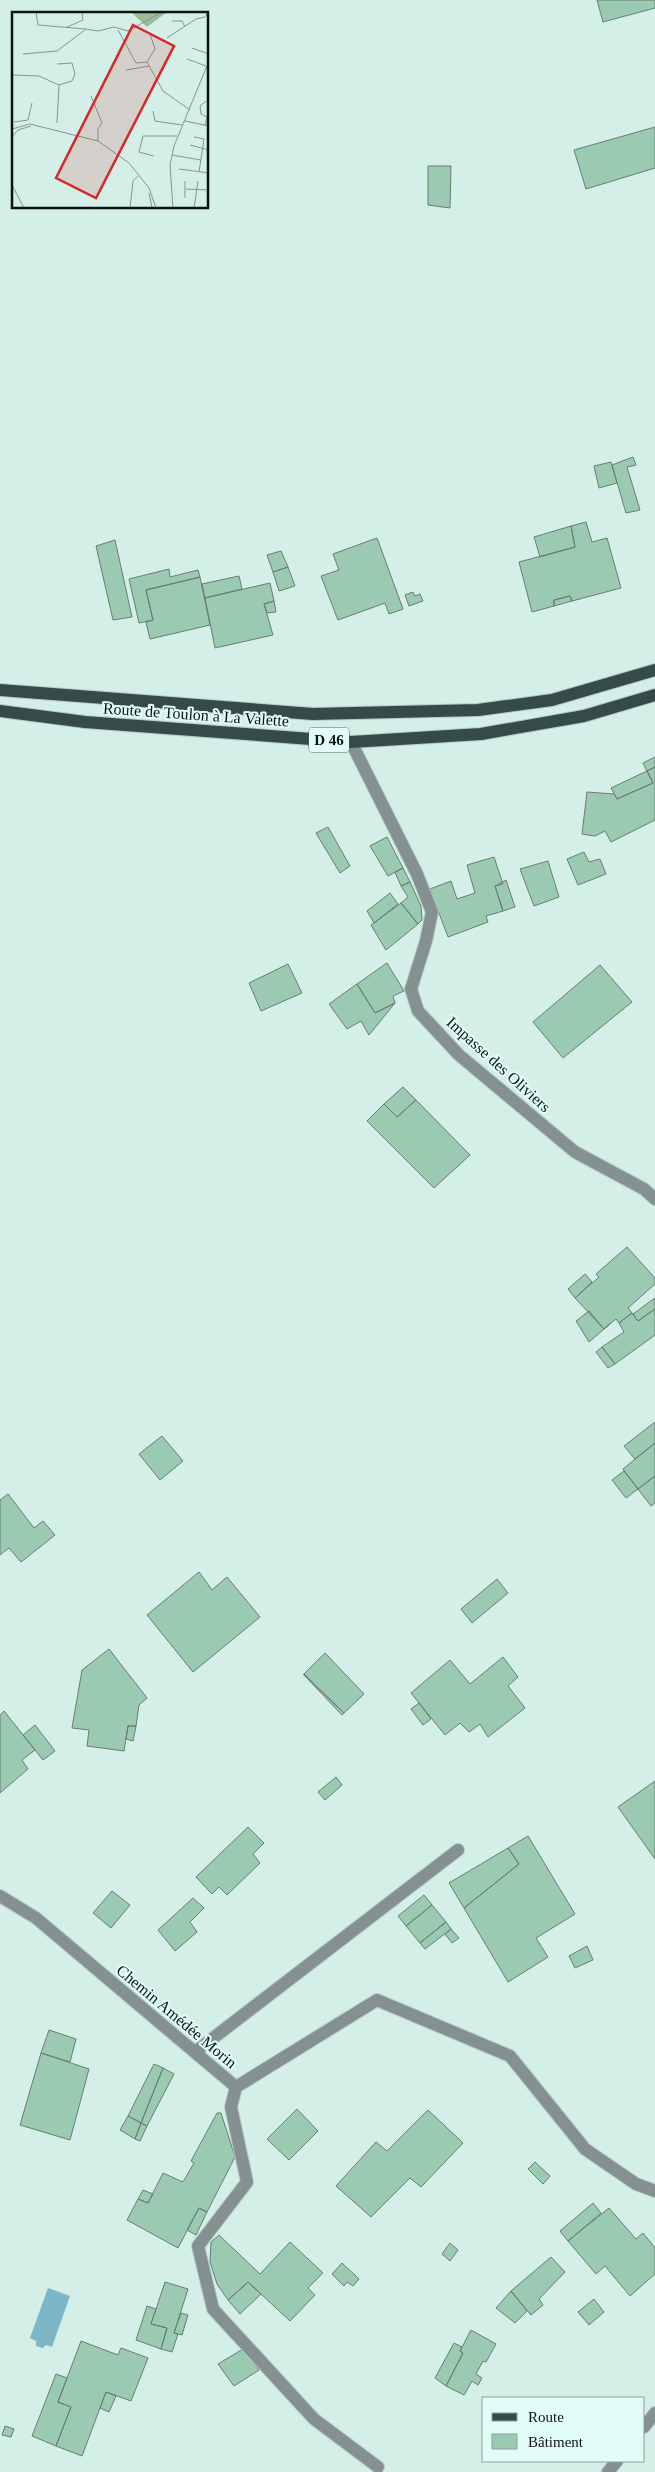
<svg xmlns="http://www.w3.org/2000/svg" width="655" height="2472" viewBox="0 0 655 2472" font-family="Georgia,serif">
	<style>
		.water { fill: #7db6c5 }
		.building { fill: #9acbb2; stroke: #697d72 }
		.lines { fill: none; stroke-linecap: round; stroke-linejoin: round }
		.minor-casing { stroke: #b4cbc6; stroke-width: 14 }
		.major-casing { stroke: #b4cbc6; stroke-width: 14 }
		.minor { stroke: #859090; stroke-width: 12 }
		.major { stroke: #364a4a; stroke-width: 12 }
		.labels { text-anchor: middle; stroke-width: 4; stroke-linejoin: round; paint-order: stroke }
		.shield { fill: #e1fcf6; stroke: #4b5a56; stroke-width: 1 }
		.shield-label { font-size: 15px; font-weight: bold; fill: #0b1412 }
		.street-label { font-size: 16px; fill: #0b1412; stroke: #e1fcf6 }
		.inset-road { fill: none; stroke: #849792; stroke-width: 1 }
		.view { fill: #d62828; fill-opacity: 0.15; stroke: #d62828; stroke-width: 2.5 }
		.inset-edge { fill: none; stroke: #0b1412; stroke-width: 2.5 }
	</style>
	<rect width="100%" height="100%" fill="#d4eee8"/>
	<path class="water" d="M48 2288 70 2296 52 2347 46 2345 43 2348 36 2346V2341L30 2338Z"/>
	<path class="building" d="M597 0H655V8L603 22Z
		M655 127V168L586 189 574 150Z
		M428 166H451L450 208 428 205Z
		M633 457 636 465 627 467 640 510 626 513 612 465Z
		M611 462 617 483 599 488 594 466Z
		M586 522 592 542 607 538 621 588 572 601 570 596 554 600V606L532 612 519 562 575 547 571 526Z
		M571 526 575 547 540 557 534 537Z
		M377 538 403 609 389 614 385 603 338 620 321 576 339 570 333 554Z
		M115 540 132 617 113 620 96 546Z
		M281 551 288 567 273 572 267 555Z
		M288 567 295 586 279 591 273 572Z
		M169 569 170 577 198 570 200 577 146 590 153 620 139 623 129 579Z
		M239 576 242 589 205 598 202 584Z
		M200 577 210 625 150 639 146 622 153 620 146 590Z
		M270 583 274 601 264 604 273 635 215 648 205 598Z
		M413 592 415 596 420 594 423 601 409 606 405 595Z
		M570 596 572 601 554 606V600Z
		M274 601 276 612 267 613 264 604Z
		M655 757V767L647 771 643 763Z
		M655 767V820L611 842 605 831 595 836 582 834 587 792 614 794 617 799 653 783 647 771Z
		M647 771 653 783 617 799 611 788Z
		M328 827 350 866 340 873 316 833Z
		M387 837 403 868 388 876 370 846Z
		M584 852 589 862 600 859 606 874 578 885 567 859Z
		M494 857 503 884 495 886 503 911 486 916 488 922 448 937 430 889 451 881 457 899 475 893 467 865Z
		M548 861 559 897 534 906 520 869Z
		M403 868 410 882 401 886 395 872Z
		M506 880 515 907 503 911 495 886Z
		M410 882 421 906 422 920 418 924 401 903 408 897 401 886Z
		M390 893 398 904 374 923 367 911Z
		M401 903 418 924 386 950 371 925Z
		M387 963 404 991 393 996 395 1003 375 1013 357 984Z
		M288 964 302 993 261 1011 249 983Z
		M600 965 632 1002 563 1058 533 1022Z
		M357 984 375 1013 395 1003 369 1035 361 1021 347 1029 329 1004Z
		M403 1087 416 1100 397 1117 384 1104Z
		M416 1100 470 1155 434 1188 367 1121 384 1104 397 1117Z
		M627 1247 655 1278V1284L628 1308 632 1313 619 1323 616 1319 604 1329 575 1298 599 1277 596 1274Z
		M585 1274 592 1282 575 1298 568 1289Z
		M655 1298V1309L638 1321 633 1314Z
		M655 1309V1335L615 1364 602 1347 624 1332 619 1323 632 1313 638 1321Z
		M589 1311 604 1329 611 1323 589 1342 576 1321Z
		M602 1347 615 1364 608 1368 596 1352Z
		M655 1422V1443L635 1459 624 1446Z
		M162 1436 183 1461 160 1480 139 1454Z
		M655 1443V1476L638 1489 623 1469Z
		M624 1471 638 1489 626 1498 612 1480Z
		M655 1476V1503L651 1506 638 1489Z
		M8 1494 34 1528 43 1521 55 1535 21 1562 9 1548 0 1555V1500Z
		M199 1572 212 1590 227 1577 260 1617 193 1672 147 1615Z
		M497 1579 508 1593 472 1623 461 1609Z
		M109 1649 147 1698 139 1705 136 1726H128L124 1751 87 1746 89 1730 72 1728 82 1670Z
		M325 1653 364 1694 344 1713 304 1674Z
		M503 1657 518 1677 508 1686 525 1708 488 1737 480 1724 469 1732 460 1723 445 1735 411 1693 450 1660 470 1684Z
		M303 1674 344 1713 342 1715Z
		M419 1703 431 1719 423 1725 411 1709Z
		M4 1711 35 1750 22 1760 28 1769 0 1793V1715Z
		M35 1725 55 1751 43 1760 23 1735Z
		M128 1726H136L133 1741 126 1739Z
		M336 1777 342 1785 325 1800 318 1792Z
		M655 1781V1859L618 1807Z
		M248 1827 264 1843 253 1854 260 1863 227 1895 219 1887 212 1894 196 1877Z
		M528 1836 575 1914 536 1938 548 1957 508 1982 464 1908 519 1864 508 1848Z
		M508 1848 519 1864 464 1908 449 1883Z
		M112 1891 130 1905 111 1928 93 1913Z
		M424 1895 432 1905 406 1926 398 1916Z
		M193 1898 204 1908 190 1922 197 1932 175 1951 158 1930Z
		M432 1905 446 1922 420 1943 406 1926Z
		M446 1922 451 1929 425 1949 420 1943Z
		M451 1929 459 1938 452 1943 445 1934Z
		M587 1946 593 1960 575 1968 569 1956Z
		M49 2030 76 2039 70 2062 41 2053Z
		M41 2053 89 2069 70 2140 20 2125Z
		M154 2064 163 2068 141 2123 128 2116Z
		M163 2068 174 2074 147 2126 141 2123Z
		M297 2109 318 2131 289 2160 267 2139Z
		M428 2110 463 2143 421 2187 410 2178 371 2217 336 2186 376 2142 387 2151Z
		M217 2113H221L235 2157 207 2212 199 2208 178 2248 127 2220 138 2199 148 2203 163 2173 183 2182 194 2163 191 2161Z
		M128 2116 141 2123 135 2139 120 2130Z
		M141 2123 147 2126 140 2141 135 2139Z
		M535 2162 550 2176 543 2184 528 2169Z
		M143 2190 153 2194 148 2203 138 2199Z
		M593 2203 601 2213 568 2241 560 2231Z
		M199 2208 207 2212 196 2235 187 2230Z
		M609 2208 636 2239 643 2233 655 2248V2274L630 2296 605 2266 596 2274 568 2241Z
		M219 2235 260 2274 290 2242 323 2273 308 2288 315 2295 290 2321 248 2282 228 2300 217 2284 210 2262 211 2242Z
		M450 2243 458 2250 450 2261 442 2254Z
		M551 2257 565 2272 539 2299 543 2305 531 2315 511 2291Z
		M342 2263 359 2279 353 2286 347 2282 344 2286 332 2274Z
		M165 2282 188 2289 174 2333 178 2334 172 2352 161 2349 167 2328 151 2324Z
		M248 2282 261 2294 240 2314 228 2300Z
		M511 2291 527 2311 515 2323 496 2308Z
		M594 2299 604 2312 589 2325 578 2312Z
		M147 2306 156 2309 151 2324 167 2328 161 2349 136 2340Z
		M181 2313 188 2315 182 2335 174 2333Z
		M471 2330 496 2344 486 2362 483 2361 476 2374 482 2378 478 2385 472 2381 464 2395 446 2386 463 2353 460 2351Z
		M81 2341 118 2355 121 2348 148 2358 131 2401 106 2392 82 2456 56 2446 71 2407 58 2402Z
		M454 2343 462 2347 460 2351 463 2353 446 2386 435 2378Z
		M243 2349 259 2370 234 2386 218 2364Z
		M56 2374 67 2378 58 2402 71 2407 56 2446 32 2436Z
		M106 2392 116 2396 109 2412 100 2408Z
		M5 2426 14 2429 11 2437 2 2435Z"/>
	<g class="lines">
		<defs>
			<path id="minor" d="M351 742 417 874 432 912 426 941 411 989 418 1011 459 1055 575 1152 644 1189 655 1199
				M0 1896 36 1918 236 2087
				M195 2052 458 1850
				M236 2087 377 2000 510 2056 585 2149 636 2184 655 2191
				M236 2087 231 2107 247 2182 198 2246 213 2309 314 2419 378 2467
				M644 2427 655 2413
				M608 2472 617 2461"/>
			<path id="major" d="M0 690 313 714 478 710 552 700 655 670
				M0 711 85 722 351 742 481 734 584 716 655 695"/>
		</defs>
		<use href="#minor" class="minor-casing"/>
		<use href="#major" class="major-casing"/>
		<use href="#minor" class="minor"/>
		<use href="#major" class="major"/>
	</g>
	<g class="labels">
		<rect class="shield" x="309" y="727.5" width="40" height="25" rx="4"/>
		<g class="shield-label">
			<text x="329" y="745">D 46</text>
		</g>
		<g class="street-label">
			<text transform="translate(196 714) rotate(4)" y="6">Route de Toulon à La Valette</text>
			<text transform="translate(499 1064) rotate(42)" y="6">Impasse des Oliviers</text>
			<text transform="translate(177 2016) rotate(40)" y="6">Chemin Amédée Morin</text>
		</g>
	</g>
	<g transform="translate(12 12)">
		<rect width="196" height="196" fill="#d4eee8"/>
		<path d="M119 0H155L135 15Z" fill="#99bb97"/>
		<path class="inset-road" d="M24 0 26 13 74 17M160 9H170L173 15M55 15 71 8 70 0M106 18 124 51 135 50M155 26 184 7 193 5 196 0M180 36 197 42M11 42 45 39 74 17 86 19 102 15 116 19 150 0M175 47 194 54M135 50 151 79 178 98M135 50 143 37 138 22M45 52 60 51 63 62 60 69 47 73M114 58 137 54M0 63 27 64 47 73M79 84 90 111 86 117V129M141 99 143 109 170 113M173 109 197 114M2 110 16 108 20 91M45 111 47 73M193 114 195 105 189 102 188 94 197 87M0 117 18 112 86 129 117 151 137 176 144 196M0 125 6 118 19 114M182 125 192 127 187 160M178 133 197 138M160 143 189 148M142 144 127 140 131 124H165M167 157 197 161M0 173 12 196M174 177 197 178M137 181 140 196M173 186V169M118 196 121 169 126 164M161 196 158 153 162 134 197 49M182 196 186 169"/>
		<path class="view" d="M121 13 162 34 84 186 44 166Z"/>
		<rect width="196" height="196" class="inset-edge"/>
	</g>
	<rect x="482" y="2397" width="162" height="65" fill="#e1fcf6" stroke="#8b9f9b"/>
	<rect x="492" y="2413" width="25" height="8" fill="#364a4a" stroke="#8b9f9b"/>
	<text x="528" y="2422" font-size="15" fill="#0b1412">Route</text>
	<rect x="492" y="2434" width="25" height="15" fill="#9acbb2" stroke="#8b9f9b"/>
	<text x="528" y="2447" font-size="15" fill="#0b1412">Bâtiment</text>
</svg>
